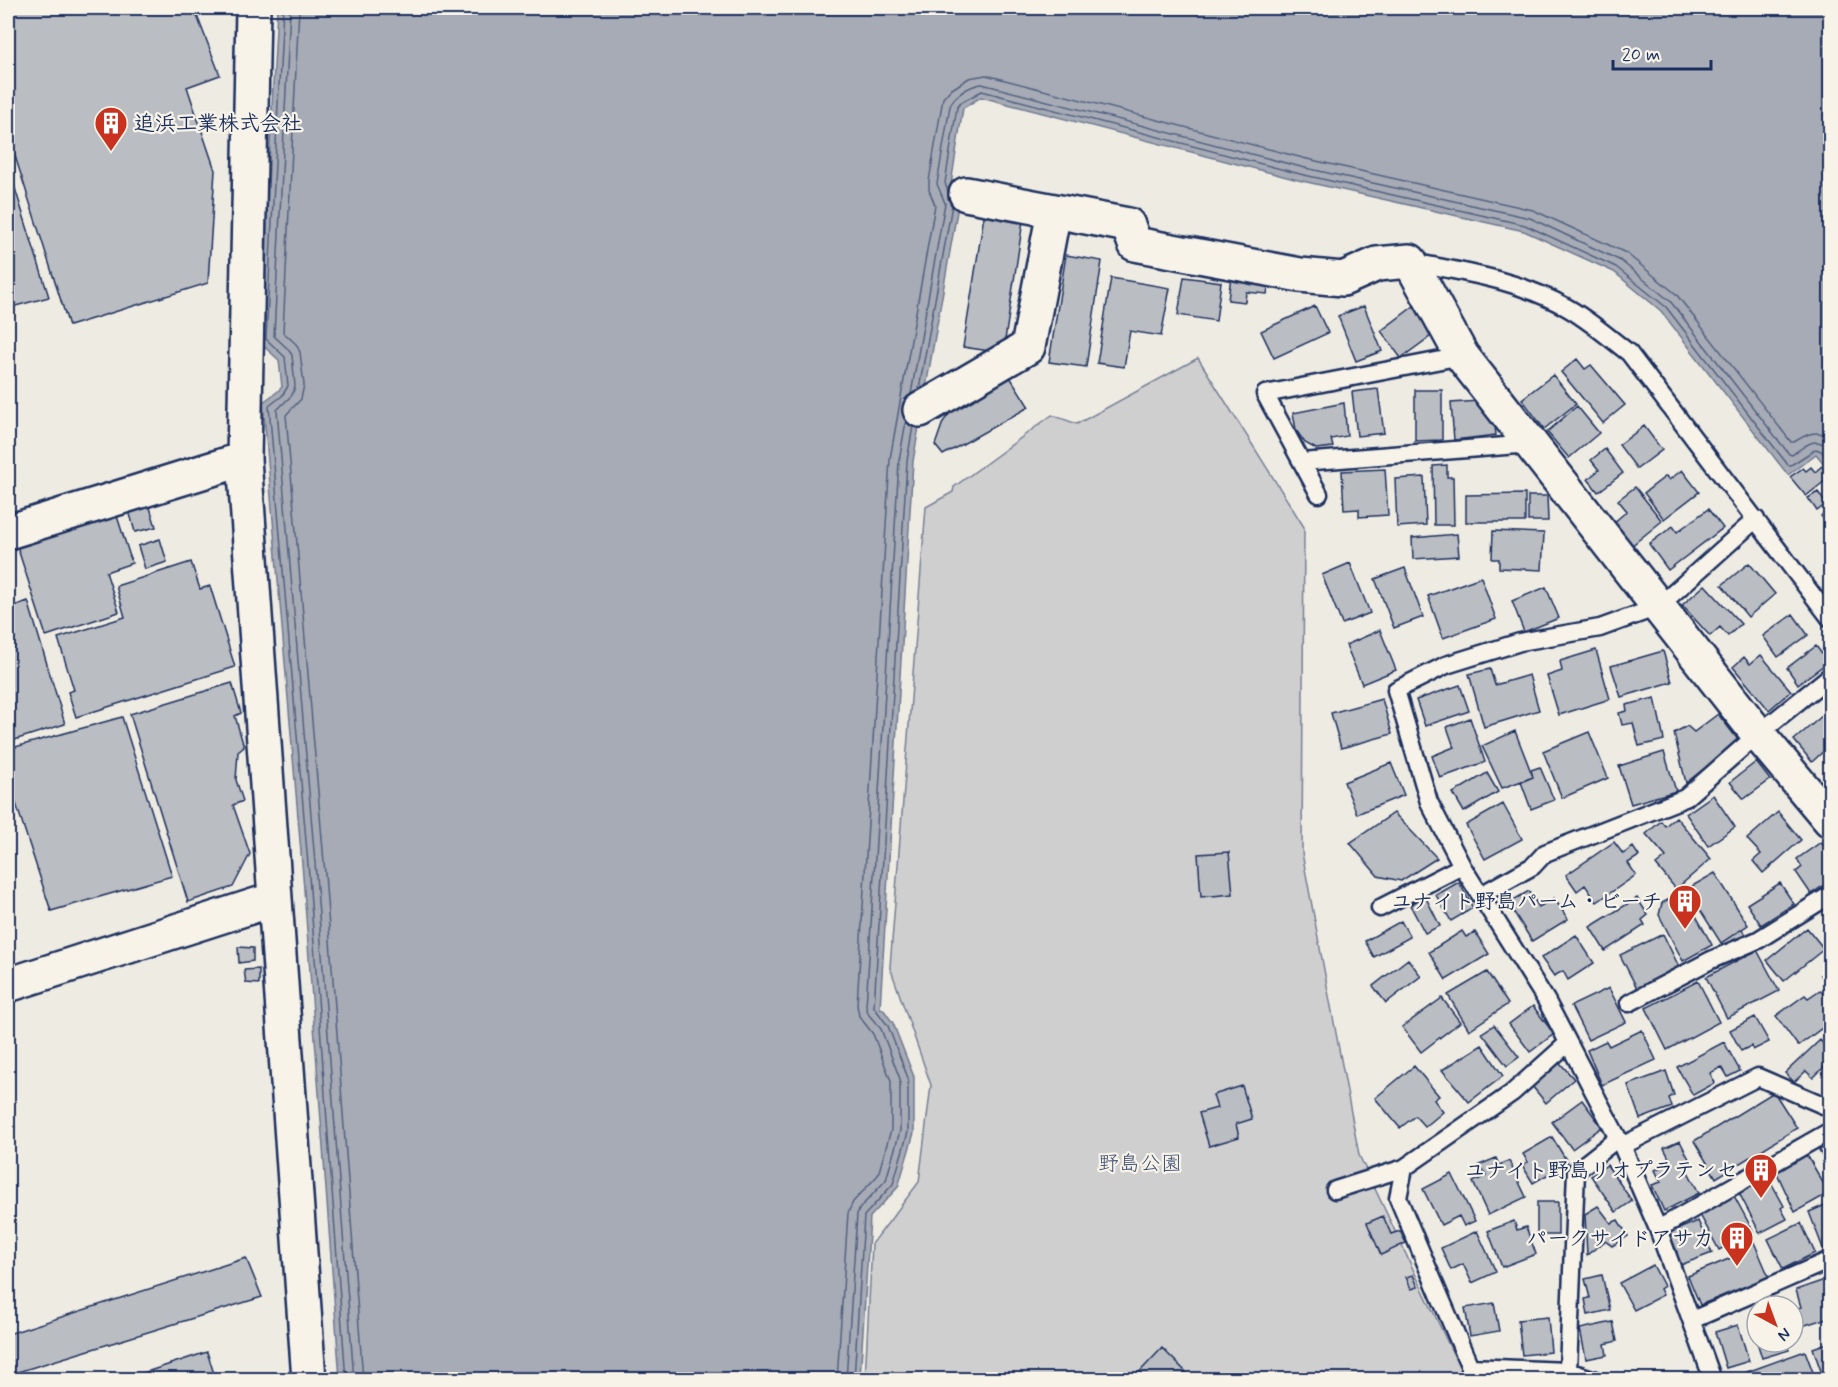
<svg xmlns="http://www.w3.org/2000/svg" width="1838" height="1387" viewBox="0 0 1838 1387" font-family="Mynerve,'Klee One',sans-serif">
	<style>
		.green { fill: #cfcfcf; stroke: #757f96; stroke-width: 1.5 }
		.water { fill: #a6abb5; stroke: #6e7992; stroke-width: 1.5 }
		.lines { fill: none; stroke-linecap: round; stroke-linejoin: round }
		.shore { stroke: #536181; stroke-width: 1.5 }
		.building { fill: #babdc2; stroke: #1b2f5e; stroke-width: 1.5 }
		.service-casing { stroke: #1b2f5e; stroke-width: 21 }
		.minor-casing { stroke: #1b2f5e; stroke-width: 38 }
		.service { stroke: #f7f3e8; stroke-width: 16 }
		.minor { stroke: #f7f3e8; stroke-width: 33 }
		.labels { text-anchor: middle; stroke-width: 4.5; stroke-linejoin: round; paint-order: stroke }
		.poi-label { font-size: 21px; font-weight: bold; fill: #1b2f5e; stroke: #f7f3e8; text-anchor: end }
		.park-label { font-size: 21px; fill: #3f4f75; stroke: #f7f3e8 }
	</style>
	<rect width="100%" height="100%" fill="#eeebe2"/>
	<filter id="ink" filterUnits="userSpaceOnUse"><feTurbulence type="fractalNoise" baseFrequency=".0167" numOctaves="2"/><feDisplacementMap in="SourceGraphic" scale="12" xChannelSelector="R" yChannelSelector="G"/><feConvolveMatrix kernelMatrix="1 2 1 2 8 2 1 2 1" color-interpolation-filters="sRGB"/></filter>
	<g filter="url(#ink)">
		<path class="green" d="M1198 358 1304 527 1302 853 1359 1155 1465 1379 865 1380 872 1244 919 1182 931 1085 890 967 926 507 953 492 954 487 1052 415 1077 424Z"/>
		<path class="water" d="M277 8H1830V471L1816 454 1788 475 1661 311 1614 272 1524 231 1298 180 981 97 963 108 951 184 959 200 913 461 880 1008 883 1009 893 1023 914 1077V1133L898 1187 870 1217 860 1379H340L303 876 263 402 277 392 282 387 279 360 260 343Z"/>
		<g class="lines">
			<path class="shore" d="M283 8 266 339 285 357 288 386 282 396 269 406 309 876 346 1380
				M290 8 274 336 288 349 292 355 295 386 292 395 277 410 316 875 354 1380
				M299 8 283 332 296 344 300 352 304 385 301 399 286 415 325 874 363 1380
				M948 192 945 183 957 107 960 103 982 91 1300 174 1525 225 1616 267 1666 307 1788 465H1791L1816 449 1821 451 1830 462
				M919 389 952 205
				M911 394 945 203 937 184 950 106C954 95 971 85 982 84L1301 167 1530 218 1621 261 1670 301 1789 454 1792 455C1806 445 1817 434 1830 450
				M837 1380 848 1213 853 1202 878 1175 891 1130V1081L873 1034 859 1016 857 1005 890 459 935 205 929 190V181L943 98 949 91 969 78 986 75 1303 158 1533 210 1626 253 1676 294 1791 442H1794C1807 434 1816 429 1830 437
				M846 1380 857 1214 860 1208 886 1180 900 1131V1079L881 1029 869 1015 866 1007 899 461 906 421
				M854 1380 864 1216 893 1184 908 1132V1078L888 1026 874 1007 907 461 913 426"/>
		</g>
		<path class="building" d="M8 8H194L220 75 187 87 215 170 208 283 69 326 8 134Z
			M8 166 49 297 8 308Z
			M984 216 1023 221 1003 353 963 347Z
			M1066 255 1102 261 1086 367 1049 362Z
			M1231 276 1269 281 1267 294 1246 292 1245 302 1228 300Z
			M1184 277 1221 282 1216 321 1178 315Z
			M1111 278 1170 288 1161 336 1130 331 1124 367 1097 363Z
			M1315 306 1328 333 1274 358 1261 331Z
			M1364 306 1382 351 1356 361 1338 316Z
			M1414 306 1435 333 1401 358 1381 331Z
			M1577 359 1585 369 1591 365 1625 405 1603 423 1561 372Z
			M1005 369 1029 407 943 455 935 445 943 422 959 400Z
			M1553 375 1576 404 1544 429 1522 399Z
			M1378 389 1384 433 1357 436 1352 392Z
			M1415 390H1442V440L1415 441Z
			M1479 401 1494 418 1496 435 1454 440 1451 403Z
			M1344 403 1347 436 1331 439 1333 447 1316 449 1305 443 1296 430 1293 413Z
			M1577 406 1599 433 1569 458 1547 432Z
			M1644 426 1662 450 1637 469 1619 445Z
			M1605 449 1623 473 1598 492 1588 479 1599 470 1591 460Z
			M1447 465V477H1453L1454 525H1434L1433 466Z
			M1822 466 1830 475V477L1806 496 1790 477 1803 468 1806 471 1811 467 1815 472Z
			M1385 469 1388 515 1359 517V509L1344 510 1342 471Z
			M1682 470 1699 492 1664 519 1644 493 1666 476 1669 480Z
			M1424 477 1426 525 1397 527 1395 479Z
			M1635 487 1662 521 1630 547 1612 524 1627 511 1618 500Z
			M1818 492 1826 504 1817 511 1808 498Z
			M1525 494V522H1466V495Z
			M1528 496H1547L1548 521H1528Z
			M148 501 156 527 135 532 128 507Z
			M1708 509 1723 528 1668 570 1649 544 1673 526 1677 532Z
			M1829 511 1830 514V527L1821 516Z
			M116 513 132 563 106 572 119 612 46 636 17 546Z
			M1493 531 1544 533 1542 570 1499 568V559H1492Z
			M1457 534 1459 556 1413 559 1412 538Z
			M160 539 167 562 145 569 138 546Z
			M191 562 200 589 210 586 235 667 76 717 68 692 74 690 58 638 125 617 116 586Z
			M1350 563 1370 613 1342 624 1322 575Z
			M1749 563 1775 594 1748 617 1722 585Z
			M1405 568 1423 617 1394 628 1375 579Z
			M1481 577 1496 619 1443 638 1428 596Z
			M1705 585 1741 624 1728 636 1720 627 1710 636 1682 605Z
			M1546 587 1559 618 1524 632 1512 601Z
			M28 601 65 724 8 742V608Z
			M1793 614 1808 635 1778 657 1763 636Z
			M1380 630 1396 670 1362 684 1346 645Z
			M1816 646 1828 662 1798 684 1787 668Z
			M1596 650 1610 699 1559 715 1547 676 1562 671 1560 661Z
			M1663 651 1672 682 1621 697 1611 666Z
			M1761 655 1791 691 1769 710 1733 667 1744 657 1750 664Z
			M1490 669 1495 685 1529 675 1539 710 1484 727 1469 674Z
			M232 683 241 713 235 716 244 747 238 752 236 780 243 801 233 805 250 854 233 887 188 902 130 714Z
			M1460 685 1469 711 1425 726 1416 700Z
			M1655 698 1664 740 1639 746 1633 723 1622 725 1619 713 1627 711 1626 705Z
			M1382 699 1392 734 1341 748 1331 713Z
			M1718 714 1739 741 1686 783 1674 733 1687 726 1694 732Z
			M1823 715 1830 723V745L1812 762 1794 740Z
			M122 717 172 876 51 911 8 779V749Z
			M1470 718 1485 762 1440 778 1432 756 1454 747 1447 727Z
			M1515 731 1533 777 1502 788 1482 746Z
			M1589 732 1608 778 1562 798 1543 751Z
			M1664 752 1676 791 1631 804 1619 766Z
			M1756 762 1770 780 1744 799 1730 782Z
			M1391 763 1404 795 1357 814 1344 782Z
			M1540 767 1554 800 1531 809 1521 782 1533 777 1531 770Z
			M1487 773 1498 792 1464 812 1453 793Z
			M1713 795 1735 827 1708 846 1686 814Z
			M1503 804 1522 839 1485 859 1466 825Z
			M1778 812 1801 840 1763 873 1753 861 1761 854 1747 839Z
			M1394 813 1437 858 1401 881 1378 876 1350 843Z
			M1676 817 1711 859 1676 889 1656 865 1666 857 1646 834 1661 821 1665 826Z
			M1614 842 1623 854 1633 847 1639 856 1628 863 1636 875 1597 902 1585 885 1577 891 1566 875Z
			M1821 842 1827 851 1830 849V881L1811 894 1796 872 1802 867 1797 859Z
			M1229 852 1233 894 1201 897 1198 854Z
			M1715 873 1748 925 1721 943 1687 889Z
			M1459 882 1473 908 1451 921 1436 895Z
			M1780 883 1794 904 1761 925 1747 904Z
			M1529 891 1539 907 1554 898 1568 919 1532 941 1508 903Z
			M1681 893 1687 905 1692 902 1697 913 1695 914 1712 945 1683 961 1659 915 1662 903Z
			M1425 896 1440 926 1425 933 1410 905Z
			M1637 898 1648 915 1642 920 1645 925 1605 951 1590 927Z
			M1401 921 1410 937 1374 957 1365 941Z
			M1807 928 1824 949 1784 981 1767 960Z
			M1742 929 1747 939 1727 952 1721 943Z
			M1462 931 1466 937 1475 932 1489 954 1446 980 1429 952Z
			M1663 934 1680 969 1638 990 1620 955Z
			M1576 935 1594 963 1568 980 1563 971 1554 976 1541 958Z
			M238 947 253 948V961L239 963Z
			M1757 950 1779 991 1727 1018 1706 977Z
			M1408 959 1421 976 1386 1003 1373 986Z
			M259 969V984L246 983 244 970Z
			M1830 969V988L1821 975Z
			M1487 972 1508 1004 1469 1030 1448 995Z
			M1698 981 1719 1022 1667 1050 1646 1008Z
			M1609 988 1626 1022 1588 1040 1571 1006Z
			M1820 990 1830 1004V1022L1798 1046 1776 1016 1805 995 1808 998Z
			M1442 998 1460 1022 1421 1052 1402 1027Z
			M1533 1006 1554 1034 1530 1052 1509 1024Z
			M1755 1017 1769 1042 1753 1050 1751 1046 1741 1051 1730 1030Z
			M1494 1025 1519 1057 1507 1066 1482 1033Z
			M1642 1030 1656 1060 1602 1085 1587 1050 1606 1041 1609 1046Z
			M1820 1040 1830 1051V1061L1813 1078 1806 1071 1794 1082 1785 1073Z
			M1724 1042 1740 1071 1728 1077 1722 1067 1710 1073 1715 1083 1693 1095 1677 1067Z
			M1482 1045 1503 1076 1469 1102 1442 1070Z
			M1560 1063 1574 1079 1546 1103 1532 1086Z
			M1414 1066 1439 1096 1434 1100 1443 1112 1425 1127 1415 1116 1400 1128 1375 1098Z
			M1666 1071 1674 1095 1669 1098 1672 1107 1640 1119 1628 1085Z
			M1242 1086 1252 1119 1236 1124 1239 1137 1209 1146 1199 1113 1217 1108 1213 1095Z
			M1774 1092 1797 1128 1716 1178 1694 1141Z
			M1582 1100 1602 1127 1572 1149 1552 1122Z
			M1552 1137 1568 1163 1533 1183 1522 1165 1528 1162 1523 1154Z
			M1680 1141 1690 1161 1684 1164 1699 1193 1664 1211 1652 1185 1661 1182 1655 1170 1671 1162 1664 1148Z
			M1830 1143V1169L1819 1150Z
			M1807 1155 1829 1193 1795 1212 1776 1171Z
			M1496 1158 1499 1165 1509 1161 1526 1197 1488 1215 1473 1182 1486 1176 1479 1165Z
			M1607 1165 1632 1201 1616 1212 1591 1176Z
			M1452 1174 1475 1221 1464 1226 1459 1216 1441 1225 1423 1189Z
			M1767 1175 1784 1206 1781 1208 1787 1219 1760 1233 1738 1191Z
			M1732 1192 1753 1231 1719 1250 1698 1211Z
			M1537 1202H1558V1235H1537Z
			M1830 1203V1254L1826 1256 1809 1212Z
			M1598 1206 1611 1223 1618 1220 1628 1236 1612 1246 1605 1241 1587 1255 1585 1214Z
			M1383 1216 1391 1234 1400 1231 1406 1243 1381 1255 1367 1223Z
			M1514 1221 1517 1230 1526 1227 1536 1254 1502 1267 1488 1231Z
			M1698 1221 1712 1253 1678 1266 1673 1253 1677 1252 1669 1233Z
			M1801 1223 1815 1253 1783 1269 1768 1239Z
			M1477 1231 1496 1272 1472 1283 1463 1264 1451 1270 1441 1248Z
			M1753 1240 1769 1277 1700 1305 1688 1276 1731 1258 1728 1250Z
			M246 1258 262 1297 8 1375V1334Z
			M1653 1265 1664 1286 1660 1289 1663 1295 1634 1310 1619 1283Z
			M1413 1275 1418 1287 1411 1289 1406 1277Z
			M1602 1275 1610 1310 1588 1315 1585 1299 1590 1298 1585 1279Z
			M1830 1278V1317L1793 1329V1310L1801 1307 1796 1290Z
			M1494 1303 1499 1331 1470 1336 1465 1308Z
			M1548 1317 1551 1352 1522 1355 1518 1320Z
			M1613 1322 1617 1341 1605 1344 1607 1355 1586 1359 1580 1329Z
			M1738 1325 1749 1361 1726 1368 1715 1332Z
			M1757 1342H1786L1789 1350 1762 1358Z
			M1830 1342V1375L1829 1372 1822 1374 1813 1348Z
			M1162 1348 1186 1372 1178 1380H1132Z
			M1805 1351 1816 1380H1750L1747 1372Z
			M207 1352 216 1380H122Z"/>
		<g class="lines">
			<defs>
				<path id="service" d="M1411 262C1464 272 1518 280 1566 307 1588 319 1608 337 1629 353L1830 618
					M1302 462 1531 444
					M1319 494 1265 394 1462 356
					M1481 895 1533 866 1545 853 1685 798 1758 734 1830 676
					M1380 908 1462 866
					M1629 1003 1711 960 1758 940 1830 895
					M1622 1146 1758 1077 1830 1108
					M1404 1168 1398 1198 1470 1367 1568 1371 1595 1380
					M1335 1190 1404 1168 1512 1093 1568 1043
					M1658 1229 1830 1131
					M1692 1320 1830 1260
					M1571 1380 1568 1371 1576 1171 1618 1138
					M1713 1380 1658 1229 1622 1146 1546 1000 1462 866 1429 802 1396 690 1446 665 1520 642 1600 628 1658 607 1756 519"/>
				<path id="minor" d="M253 8 244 459 309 1380
					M966 194 1128 225 1135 244 1300 275 1343 279 1377 264 1410 261 1462 356 1758 734 1830 820
					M920 410 1028 347 1054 211
					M8 532 244 459
					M8 985 275 899"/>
			</defs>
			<use href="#service" class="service-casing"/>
			<use href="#minor" class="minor-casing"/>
			<use href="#service" class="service"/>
			<use href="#minor" class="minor"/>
		</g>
	</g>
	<defs>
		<symbol id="building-pin" viewBox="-11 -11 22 30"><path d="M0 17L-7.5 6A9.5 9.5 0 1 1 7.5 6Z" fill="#c8321e" stroke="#f7f3e8"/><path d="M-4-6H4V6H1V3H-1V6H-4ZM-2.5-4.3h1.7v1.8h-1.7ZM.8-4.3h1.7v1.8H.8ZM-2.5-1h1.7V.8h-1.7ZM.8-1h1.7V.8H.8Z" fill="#fff"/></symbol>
	</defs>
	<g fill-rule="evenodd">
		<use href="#building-pin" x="92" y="104" width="38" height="52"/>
		<use href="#building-pin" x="1666" y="882" width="38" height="52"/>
		<use href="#building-pin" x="1742" y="1151" width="38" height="52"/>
		<use href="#building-pin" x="1718" y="1219" width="38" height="52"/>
	</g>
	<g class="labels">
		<g class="poi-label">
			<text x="134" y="130" text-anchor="start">追浜工業株式会社</text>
			<text x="1662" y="908">ユナイト野島パーム・ビーチ</text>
			<text x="1738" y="1177">ユナイト野島リオプラテンセ</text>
			<text x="1714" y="1245">パークサイドアサカ</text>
		</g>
		<g class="park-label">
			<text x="1140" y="1170">野島公園</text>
		</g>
	</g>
	<rect width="1838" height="1387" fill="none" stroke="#f7f3e8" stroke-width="30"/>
	<rect x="15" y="15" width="1808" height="1357" fill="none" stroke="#1b2f5e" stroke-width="2" filter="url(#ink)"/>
	<g transform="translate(1775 1324) rotate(139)"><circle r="28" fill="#f7f3e8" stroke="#9fa5b1" stroke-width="1.5"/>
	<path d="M0-4.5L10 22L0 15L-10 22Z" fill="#c8321e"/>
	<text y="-9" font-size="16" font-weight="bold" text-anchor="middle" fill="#1b2f5e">N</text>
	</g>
	<path d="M1613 60v9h98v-9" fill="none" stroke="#1b2f5e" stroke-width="3"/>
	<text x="1622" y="60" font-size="18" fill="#1b2f5e" stroke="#f7f3e8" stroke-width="4.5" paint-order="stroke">20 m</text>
</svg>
